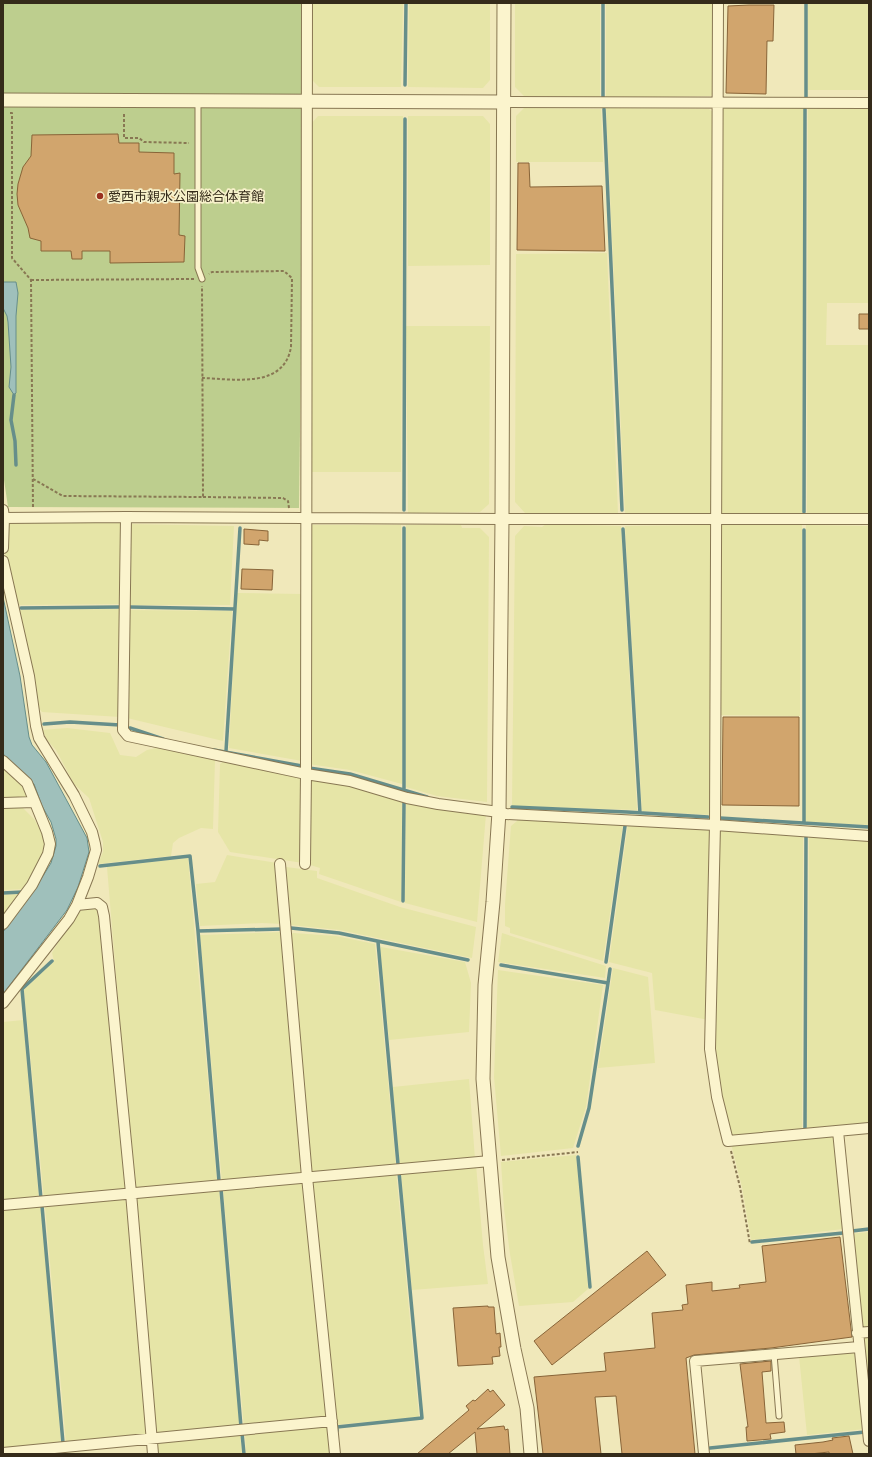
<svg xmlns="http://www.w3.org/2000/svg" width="872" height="1457" viewBox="0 0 872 1457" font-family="'Zilla Slab','Noto Sans JP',serif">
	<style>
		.farmland { fill: #e6e5a7 }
		.green { fill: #bdce8e }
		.water { fill: #9fc0bb; stroke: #668e8a }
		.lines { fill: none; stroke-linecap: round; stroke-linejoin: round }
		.stream { stroke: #668e8a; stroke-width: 3.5 }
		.building { fill: #d1a56d; stroke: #886438 }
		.service-casing { stroke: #887753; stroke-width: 7 }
		.minor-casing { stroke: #887753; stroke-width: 12 }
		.tertiary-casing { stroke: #887753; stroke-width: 15 }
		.path { stroke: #887753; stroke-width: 2; stroke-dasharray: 3 2; stroke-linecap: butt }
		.service { stroke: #fbf4cd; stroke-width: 5 }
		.minor { stroke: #fbf4cd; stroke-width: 10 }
		.tertiary { stroke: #fbf4cd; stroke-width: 13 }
		.poi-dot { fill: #9a3120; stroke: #f7f1ca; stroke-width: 1.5 }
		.labels { text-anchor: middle; stroke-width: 3.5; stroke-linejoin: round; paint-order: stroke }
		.poi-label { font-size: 13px; fill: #352b1a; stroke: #f7f1ca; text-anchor: start }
	</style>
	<rect width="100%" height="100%" fill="#f0e8ba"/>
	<path class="farmland" d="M313 3H403L401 87H319L313 81Z
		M409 3H490V80L483 88 408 87Z
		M515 3H600V98L525 97 515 87Z
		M606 3H716L715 92 711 96 606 98Z
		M808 3H869V90H808Z
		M725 107 804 108 802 514 720 515 719 114Z
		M524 108 601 109 603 162H516V116Z
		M606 108 709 109 715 114 714 511 711 514 625 513Z
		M808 108H869V303H827L826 345H869V515H807Z
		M318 116H403L401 472H311V124Z
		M408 116H483L490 124V265L408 266Z
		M607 253 618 513H525L515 502 516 254Z
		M406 326H490L489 504 480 512 408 513Z
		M121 522 122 604 17 605 6 564 5 550 9 523Z
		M128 524 234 526 230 605H128Z
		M546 524 621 526 637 810 512 806 515 536 524 526 542 527Z
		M308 525H401L402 784 350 770 308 764Z
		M406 525H461L462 528H480L489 537 487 802 437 796 406 787Z
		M710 525 713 528 712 815 642 811 625 526Z
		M721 525H802L800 716 718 715Z
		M806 525 869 526V825L805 822Z
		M237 593 302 594V761L229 748Z
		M122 609 120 717 42 712 37 706 18 610Z
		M128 610 232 611 223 741 127 718Z
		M67 728 110 733 120 755 136 757 147 750 161 747 215 760 213 829 201 828 179 838 173 843 171 856 98 864 103 852V842L89 798 74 784 56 750 47 740 42 730Z
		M225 760 300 776 303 779V863L230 852 218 832 220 764Z
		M3 768 22 784 27 796 23 800 3 801Z
		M311 778 349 785 402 800 401 902 319 874 320 868 307 864 308 781Z
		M406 801 486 814 477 922 405 903Z
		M21 806 34 819 42 833 45 842V849L38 866 26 889 3 890V807Z
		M517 818 623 824 603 961 510 933V928L505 926V904L511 826 517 821Z
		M628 824 708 829 711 832 709 1020 655 1010 652 973 609 962Z
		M720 830 803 835 802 1132 733 1138 728 1134 719 1087 714 1050 718 832Z
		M809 836 869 841V1125L807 1131Z
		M227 855 277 863 283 924 262 923 200 926 196 884 215 882Z
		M188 858 217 1182 134 1190 107 867Z
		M286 867 317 871V878L400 907 476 927 472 958 340 930 291 925Z
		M21 894 3 918V895Z
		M96 907 101 912 127 1191 44 1199 24 990 54 961 52 953 78 908Z
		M282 932 304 1174 222 1182 200 935Z
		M293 933 336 936 375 944 396 1166 312 1173 290 935Z
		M502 933 606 966 605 978 498 962Z
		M381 947 465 962 471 983 469 1032 389 1040 380 951Z
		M613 968 648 977 655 1063 598 1068Z
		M498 970 603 985 586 1107 573 1148 501 1156 494 1077Z
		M23 1020 39 1200 3 1203V1022Z
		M469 1079 475 1159 399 1165 393 1087Z
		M831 1135 834 1138 843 1229 751 1240 742 1187 731 1144Z
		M576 1155 588 1289 573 1302 519 1306 510 1254 504 1209 501 1162Z
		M476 1165 483 1245 488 1284 412 1290 401 1172Z
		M396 1171 419 1417 335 1425 312 1184 316 1178Z
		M305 1180 328 1417 244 1428 223 1187Z
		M219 1188 240 1428 157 1436 133 1200 137 1196Z
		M123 1199 127 1203 148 1432 146 1435 66 1442 45 1206Z
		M41 1206 61 1443 3 1448V1210Z
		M869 1232V1328L860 1329 850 1234Z
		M869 1336V1402L863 1337Z
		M853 1350 857 1352 865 1429 807 1435 799 1356Z
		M324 1425 329 1429 332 1454H246L245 1432Z
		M240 1433 242 1454H156L157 1440Z"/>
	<path class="green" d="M3 3H303L304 120 299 508 8 507 3 473Z"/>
	<path class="water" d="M3 282H16L18 293 16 316V393L14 395 9 387 11 367 8 322 7 316 3 308Z
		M3 597 20 676 29 737 32 745 46 762 87 838 89 852 78 887 67 910 3 994V932L33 892 51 863 56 846V839L51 822 42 806 34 784 6 759 3 753Z"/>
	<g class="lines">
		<path class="stream" d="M603 3V97
			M405 85 406 3
			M806 98V3
			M604 109 622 510
			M14 395 11 420 15 441 16 465
			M404 510 405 119
			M804 512 805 109
			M623 529 640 813
			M130 607 235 609
			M21 608 120 607
			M44 724 70 722 120 725
			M130 728 163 739
			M214 750 302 766
			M226 751 240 528
			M309 768 350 774 427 797
			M404 792V528
			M512 807 627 812 708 817
			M720 818 869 827
			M804 823V530
			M100 866 190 856 198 931 282 929
			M3 893 23 892
			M403 901 404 803
			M291 928 339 933 468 960
			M198 931 219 1181
			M378 942 398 1164
			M606 962 625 826
			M501 965 608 983 610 969
			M805 1130 806 837
			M578 1146 589 1108 608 983
			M578 1157 590 1287
			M221 1189 241 1427
			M41 1199 22 989 52 961
			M42 1206 63 1443
			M852 1231 869 1229
			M752 1242 843 1233
			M337 1431V1427L422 1418 399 1172
			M242 1433 244 1454
			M710 1448 865 1432"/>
	</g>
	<path class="building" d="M749 5H774L773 41H767L766 94 726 93 728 6Z
		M118 134 119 143H139V152L174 153V174L180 173 179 235 185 236 184 262 110 263V251H82V259H72L71 251H41V241L30 238 28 228 18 205 17 194 18 184 23 167 31 156 32 135Z
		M518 163H529L530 187 602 186 605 251 517 250Z
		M859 314H869V329H859Z
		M244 529 268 531V541L259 540V545L244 544Z
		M242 569 273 570 272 590 241 589Z
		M723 717H799V806L722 805Z
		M840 1237 852 1337 771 1348 694 1355 686 1358 695 1454H622L616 1396 595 1397 601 1454H543L534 1377 606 1371 604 1353 655 1348 652 1313 683 1310 682 1305 688 1304 686 1285 712 1282V1291L740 1288 739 1285 766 1282 762 1246Z
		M647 1251 666 1275 552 1365 534 1341Z
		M488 1306V1307H494L496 1334 500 1333 501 1347H499L500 1356 492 1357 493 1364 458 1366 453 1308Z
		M771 1361V1371L762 1372 766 1423 784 1422 785 1432 770 1434 771 1439 747 1441 746 1427H748L740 1364Z
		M488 1389 490 1392 493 1390 505 1405 477 1429 504 1426 505 1430 508 1429 510 1454H477L475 1432 448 1454H417L469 1410 466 1406 473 1400 475 1401Z
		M849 1436 853 1454H829V1452L810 1454H796L795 1445 823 1442 833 1440 832 1438Z"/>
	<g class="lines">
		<defs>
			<path id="service" d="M198 101V268L202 279
				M774 1354 779 1416"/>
			<path id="minor" d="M718 3 715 825 710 1049 717 1097 728 1141 869 1128
				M503 102 869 103
				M3 510 4 518 3 548
				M126 517 123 730 128 736 306 774 307 3
				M3 518 126 517 502 519H869
				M3 561 29 676 36 726 39 738 74 795 92 832 95 844 96 850 88 877 77 905
				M3 761 27 783 47 832 50 844 48 854 32 885 3 924
				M3 803 34 802
				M280 864 307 1177 335 1454
				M305 864 306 774 350 781 407 798 438 804 499 812 506 814 715 825 869 836
				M3 1003 69 919 77 905 97 903 102 907 104 916 131 1193 153 1454
				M838 1131 869 1441
				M3 1205 490 1161
				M857 1333 869 1332
				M3 1453 332 1421
				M704 1454 695 1361 859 1347"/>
			<path id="tertiary" d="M504 3 502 519 499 812 493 902 485 985 483 1079 498 1257 514 1349 527 1408 531 1454
				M3 100 503 102"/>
		</defs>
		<use href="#service" class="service-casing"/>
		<use href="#minor" class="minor-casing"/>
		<use href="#tertiary" class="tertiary-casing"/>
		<path class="path" d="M10 113H12V258L31 280 33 508
			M124 114V138H139L144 142 189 143
			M31 280 194 279
			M202 378C234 379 284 389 291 347L292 278 284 271 212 272 209 274
			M33 479 63 496 203 497 202 286
			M203 497 283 498 288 501 289 508
			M731 1151 740 1187 750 1244
			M502 1160 578 1152"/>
		<use href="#service" class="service"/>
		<use href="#minor" class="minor"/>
		<use href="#tertiary" class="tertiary"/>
	</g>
	<circle class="poi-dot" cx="100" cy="196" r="4"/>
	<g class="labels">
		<g class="poi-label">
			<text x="108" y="201">愛西市親水公園総合体育館</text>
		</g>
	</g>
	<rect width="872" height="1457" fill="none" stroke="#352b1a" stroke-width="8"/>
</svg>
